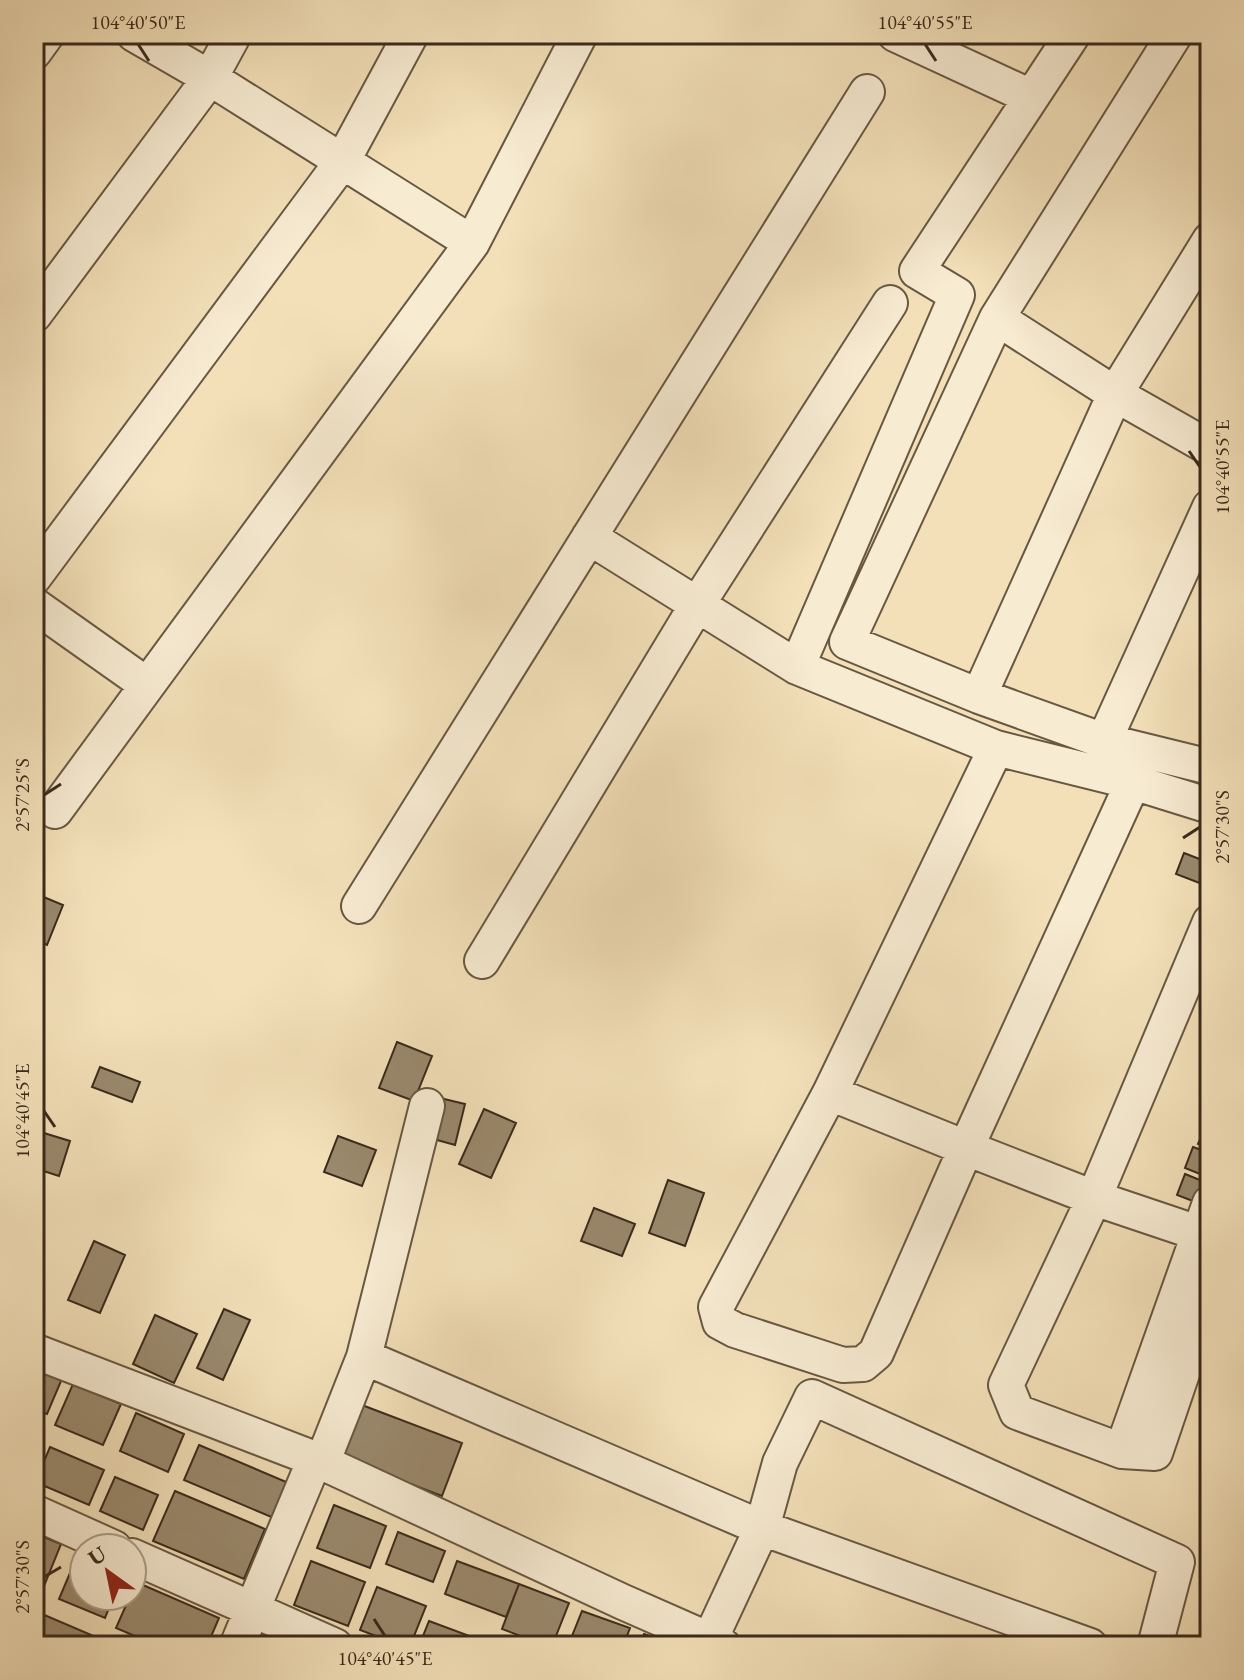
<svg xmlns="http://www.w3.org/2000/svg" width="1244" height="1680" viewBox="0 0 1244 1680" font-family="'EB Garamond',serif">
	<style>
		.building { fill: #9a896d; stroke: #3a2a1b; stroke-width: 2 }
		.lines { fill: none; stroke-linecap: round; stroke-linejoin: round }
		.minor-casing { stroke: #685842; stroke-width: 38 }
		.minor { stroke: #f7ebd2; stroke-width: 34 }
		.ticks { fill: none; stroke: #3a2a1b; stroke-width: 3 }
		.neatline { fill: none; stroke: #3a2a1b; stroke-width: 3 }
		.ticks-label { font-size: 20px; text-anchor: middle; fill: #3a2a1b }
	</style>
	<rect width="100%" height="100%" fill="#f3e0b9"/>
	<filter id="stains"><feTurbulence type="fractalNoise" baseFrequency=".0025" numOctaves="4"/><feColorMatrix values="0 0 0 0 .2 0 0 0 0 .09 0 0 0 0 .02 0 0 0 .5 -.17"/></filter>
	<radialGradient id="worn" r=".72"><stop offset=".6" stop-color="#630" stop-opacity="0"/><stop offset="1" stop-color="#630" stop-opacity=".3"/></radialGradient>
	<path class="building" d="M1184 853 1210 863 1202 884 1176 874Z
		M34 893 63 905 47 945 34 939Z
		M397 1042 432 1056 414 1101 379 1088Z
		M100 1067 140 1082 132 1102 92 1087Z
		M440 1098 465 1104 455 1145 430 1138Z
		M484 1109 516 1123 491 1178 459 1164Z
		M1207 1123 1210 1124V1148L1198 1144Z
		M34 1130 70 1141 59 1176 34 1168Z
		M338 1136 376 1150 362 1186 324 1172Z
		M1193 1147 1210 1153V1178L1185 1168Z
		M1185 1174 1210 1184 1203 1205 1177 1195Z
		M668 1180 704 1193 685 1246 649 1233Z
		M594 1208 635 1224 622 1256 581 1241Z
		M94 1241 125 1255 100 1313 68 1300Z
		M224 1309 250 1320 223 1380 197 1368Z
		M155 1315 197 1334 174 1383 133 1364Z
		M34 1361 64 1374 47 1414 34 1409Z
		M73 1384 121 1404 103 1445 55 1425Z
		M354 1402 462 1443 442 1496 334 1455Z
		M136 1413 184 1434 168 1472 120 1451Z
		M34 1427 44 1432 34 1454Z
		M199 1445 291 1484 276 1519 184 1480Z
		M50 1447 104 1470 89 1505 35 1482Z
		M115 1477 158 1495 143 1530 100 1511Z
		M175 1491 265 1529 244 1579 153 1541Z
		M334 1505 386 1526 370 1568 317 1548Z
		M398 1532 445 1551 433 1582 386 1564Z
		M34 1533 61 1544 42 1591 34 1588Z
		M78 1554 84 1556V1596H114L105 1618 59 1599Z
		M311 1561 365 1582 348 1626 294 1605Z
		M457 1561 519 1584 506 1617 445 1594Z
		M136 1582 219 1618 207 1646H158L116 1628 130 1596H132Z
		M519 1584 569 1603 552 1646H547L502 1629Z
		M377 1587 426 1606 410 1646H402L360 1630Z
		M582 1611 630 1628 623 1646H568Z
		M42 1614 103 1640 101 1646H34V1632Z
		M429 1621 483 1641 481 1646H419Z
		M644 1634 677 1646H639Z"/>
	<g class="lines">
		<defs>
			<path id="minor" d="M134 34 210 78 472 243
				M895 34 1031 97
				M1073 34 917 271 957 295 797 667 996 748 1133 782 1210 806
				M1175 34 997 318 847 642 979 696 1104 741 1210 767
				M34 52 47 34
				M34 315 210 78 234 34
				M997 318 1115 394 1210 448
				M589 537 797 667
				M34 577 342 162 411 34
				M34 605 147 685
				M979 696 1115 394 1210 240
				M1104 741 1210 507
				M996 748 830 1093 716 1307 720 1322 735 1330 843 1365 863 1364 876 1353 966 1148 1133 782
				M55 811 472 243 580 34
				M359 906 867 92
				M1210 922 1094 1198 1006 1385 1017 1412 1122 1451 1155 1453 1210 1291
				M482 961 697 605 890 303
				M830 1093 966 1148 1094 1198 1210 1237
				M34 1351 315 1459 623 1602 723 1646
				M364 1357 762 1528 1090 1646
				M1122 1451 1210 1203
				M322 1463 364 1357 427 1106
				M34 1512 114 1548
				M132 1556 335 1646
				M237 1646 315 1459
				M707 1646 762 1528 780 1463 812 1397 1177 1562 1155 1646"/>
		</defs>
		<use href="#minor" class="minor-casing"/>
		<use href="#minor" class="minor"/>
	</g>
	<path class="ticks" d="M138 44 149 61M925 44 936 61M1189 451 1200 467M44 795 61 784M1183 838 1200 827M44 1111 55 1127M44 1577 61 1567M374 1619 385 1636"/>
	<rect width="1244" height="1680" fill="none" stroke="#f3e0b9" stroke-width="88"/>
	<g transform="translate(108 1572) rotate(327)"><circle r="38" fill="#f7ebd2" stroke="#ab9e89" stroke-width="2"/>
	<path d="M0-6L14 30L0 20L-14 30Z" fill="#8f2418"/>
	<text y="-12" font-size="22" font-weight="bold" text-anchor="middle" fill="#3a2a1b">U</text>
	</g>
	<rect x="44" y="44" width="1156" height="1592" class="neatline"/>
	<g class="ticks-label">
		<text x="138" y="29">104°40'50"E</text>
		<text x="925" y="29">104°40'55"E</text>
		<text transform="translate(1222 467) rotate(-90)" y="7">104°40'55"E</text>
		<text transform="translate(22 795) rotate(-90)" y="7">2°57'25"S</text>
		<text transform="translate(1222 827) rotate(-90)" y="7">2°57'30"S</text>
		<text transform="translate(22 1111) rotate(-90)" y="7">104°40'45"E</text>
		<text transform="translate(22 1577) rotate(-90)" y="7">2°57'30"S</text>
		<text x="385" y="1665">104°40'45"E</text>
	</g>
	<rect width="100%" height="100%" filter="url(#stains)"/>
	<rect width="100%" height="100%" fill="url(#worn)"/>
</svg>
